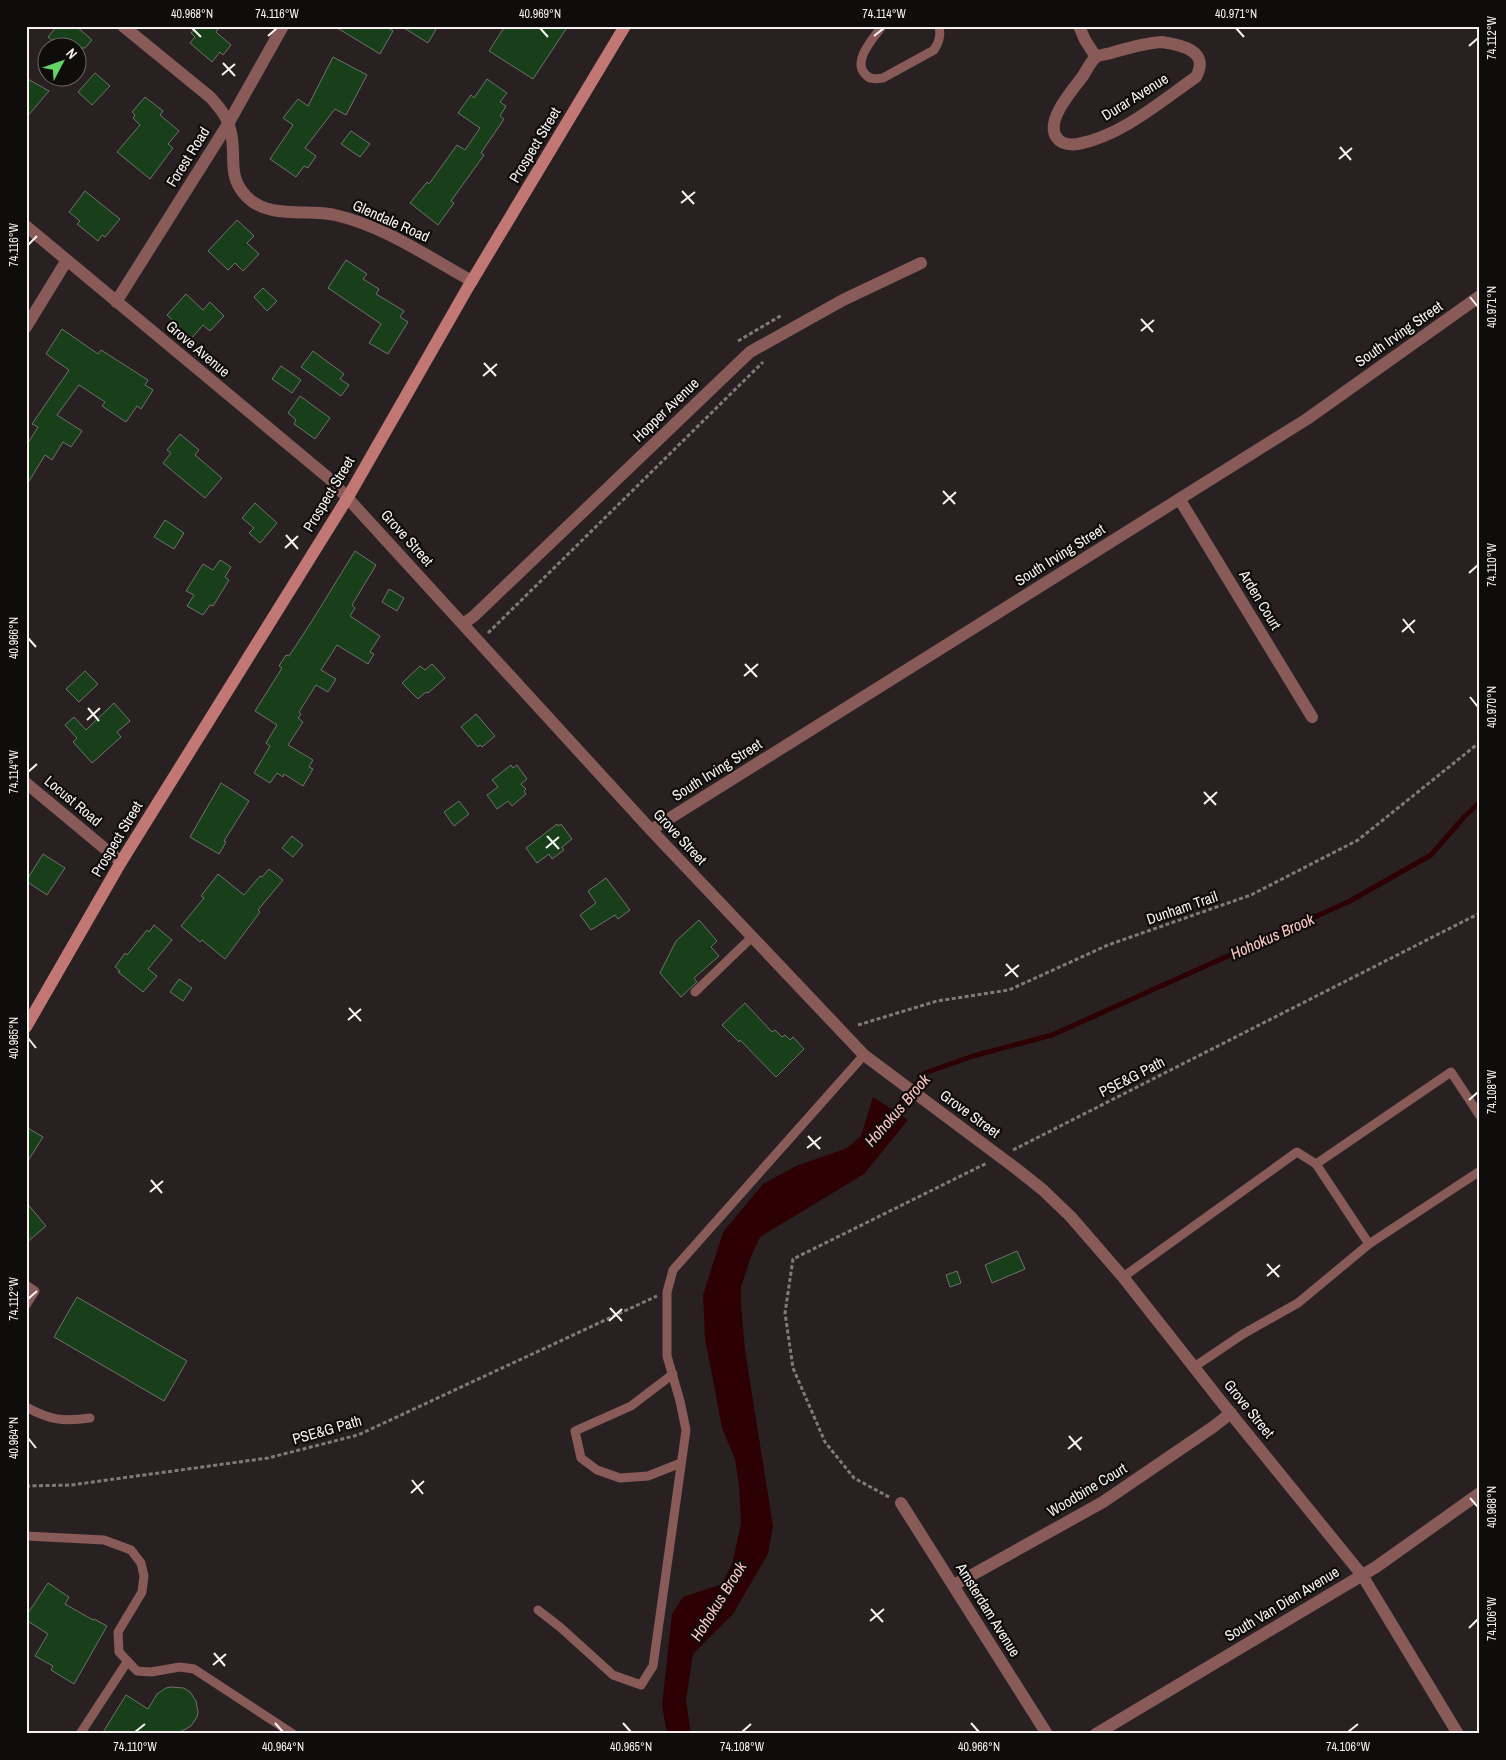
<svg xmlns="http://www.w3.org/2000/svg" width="1506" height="1760" viewBox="0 0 1506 1760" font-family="'Archivo Narrow',sans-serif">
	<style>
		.water { fill: #2d0004 }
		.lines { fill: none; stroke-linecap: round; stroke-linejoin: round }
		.stream { stroke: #2d0004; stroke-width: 5 }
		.building { fill: #193f1a; stroke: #6c736c }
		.path { stroke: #807a79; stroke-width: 3; stroke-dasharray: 4 2.5; stroke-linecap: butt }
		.service { stroke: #885a58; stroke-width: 9 }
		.minor { stroke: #885a58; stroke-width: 12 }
		.secondary { stroke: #c17875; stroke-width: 12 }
		.ticks { fill: none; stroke: #f7f2f1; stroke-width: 2 }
		.labels { text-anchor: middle; stroke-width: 4.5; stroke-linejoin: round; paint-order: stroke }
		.street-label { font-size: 15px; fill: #f7f2f1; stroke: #0f0c0c }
		.water-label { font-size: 16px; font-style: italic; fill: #fdc6c3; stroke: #0f0c0c }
		.neatline { fill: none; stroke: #f7f2f1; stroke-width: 2 }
		.ticks-label { font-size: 12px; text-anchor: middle; fill: #f7f2f1 }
	</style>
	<rect width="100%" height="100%" fill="#292121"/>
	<path class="water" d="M873 1097 908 1120 864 1174 760 1237 750 1259 741 1288V1303L745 1350 773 1526 768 1554 733 1614 693 1654 686 1700 691 1734H667L662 1705 672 1614 683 1597 722 1584 732 1564 741 1524 739 1485 735 1459 722 1428 705 1338 703 1295 723 1232 763 1184 796 1166 847 1148 861 1136Z"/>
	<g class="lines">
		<path class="stream" d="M890 1116 925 1073 973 1056 1052 1035 1348 902 1431 855 1464 817 1480 802"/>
	</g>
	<path class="building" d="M57 26H76L92 40 85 48H61L48 37Z
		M197 26H220L216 32 231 45 223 55 220 52 212 62 190 43 195 37 191 33Z
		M334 26H385L393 31 380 54Z
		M401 26H438L428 43Z
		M505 26H568L533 79 489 51Z
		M333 57 367 75 346 115 335 109 305 148 316 156 308 168 304 166 296 177 270 159 293 125 283 118 298 99 308 106Z
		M95 73 110 86 92 105 78 92Z
		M26 78 49 91 26 118Z
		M487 79 507 93 500 102 506 106 500 116 504 119 481 153 484 155 451 201 454 203 438 225 410 203 427 182 429 184 457 145 465 150 480 128 458 113 471 95 474 98Z
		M145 97 163 111 160 115 179 131 168 144 173 148 150 179 117 152 140 125 133 118 135 115 132 112Z
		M351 131 370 144 360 157 341 144Z
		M85 191 120 219 105 237 102 235 98 241 77 224 80 221 69 212Z
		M237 220 254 236 247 243 259 254 243 271 235 263 228 270 208 251Z
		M346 260 367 274 363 279 379 289 376 294 404 311 400 317 408 322 388 354 369 343 381 324 328 288Z
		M263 288 277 301 267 311 254 297Z
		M186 294 203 310 210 302 224 316 210 331 203 325 189 341 177 330 180 327 167 315Z
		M62 329 98 354 101 350 148 380 145 385 153 390 141 409 137 406 126 422 102 406 105 402 79 385 57 415 82 431 71 447 63 442 52 460 45 455 26 486V446L38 427 32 424 69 370 46 354Z
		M313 351 344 374 340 379 349 385 341 396 301 367Z
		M281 366 301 380 292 393 272 379Z
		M300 396 330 418 315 439 294 424 296 420 288 413Z
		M180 434 199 450 195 455 222 478 205 498 163 463 171 453 167 450Z
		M255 503 277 523 260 543 249 533 254 528 242 518Z
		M165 520 184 533 174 549 154 537Z
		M355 551 376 565 352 605 355 608 350 616 380 636 370 652 374 654 368 664 337 645 321 670 336 679 328 692 316 685 299 712 301 714 298 718 303 722 288 745 313 760 309 767 313 769 303 786 284 774 283 777 277 773 270 783 254 773 270 746 266 743 277 725 255 711 282 668 279 666 286 655 289 656 312 621Z
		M220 560 231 567 225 577 229 580 213 606 210 605 203 615 187 606 194 595 186 591 203 564 213 570Z
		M389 589 404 598 397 611 382 602Z
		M432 664 445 678 428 693 426 692 418 699 402 683 420 666 425 670Z
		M85 671 98 684 79 702 66 689Z
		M114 703 130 721 117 732 121 737 92 763 73 742 77 738 65 725 74 717 86 730Z
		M476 714 495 736 482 747 480 745 478 747 461 727Z
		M511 765 513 768 517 765 527 779 521 784 526 789 524 791 526 794 512 806 508 801 497 809 487 795 498 787 492 780Z
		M221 783 249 801 224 841 226 842 219 854 190 837Z
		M459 801 469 814 454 826 444 812Z
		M557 824 558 826 561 824 572 839 562 847 564 850 552 859 549 854 537 863 526 848Z
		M292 836 303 845 293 857 282 848Z
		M43 854 65 868 47 895 26 881Z
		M269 869 283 880 258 910 260 912 225 959 202 940 200 942 181 926 204 898 201 896 218 874 244 895 260 876 262 877Z
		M606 878 630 910 618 919 615 915 591 930 580 915 596 903 588 891Z
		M699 920 717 941 711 947 719 956 694 978 697 982 681 997 660 973 676 941Z
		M154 925 172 940 148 969 157 976 143 992 118 972 120 971 115 967 125 953 127 955 147 930 149 932Z
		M179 979 192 988 183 1001 170 992Z
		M745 1003 772 1032 775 1030 782 1037 785 1035 790 1040 793 1037 804 1049 776 1077 740 1040 739 1042 722 1025Z
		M26 1127 43 1137 26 1164Z
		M26 1202 46 1226 26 1243Z
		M1017 1251 1025 1269 992 1283 985 1265Z
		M957 1271 961 1283 950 1287 946 1275Z
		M77 1297 187 1361 164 1401 54 1337Z
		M48 1583 69 1597 65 1604 93 1620 94 1619 107 1626 74 1684 51 1670 53 1666 35 1656 48 1634 26 1620V1616Z
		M171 1687 184 1688 190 1692 196 1701 198 1712 197 1717 191 1726 186 1729 181 1731 179 1734H102L126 1695 148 1709 157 1694 166 1688Z"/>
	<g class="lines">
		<path class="path" d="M738 341 782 315
			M488 633 763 362
			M858 1025 937 1001 1009 990 1108 945 1251 895 1358 840 1480 742
			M1013 1150 1480 913
			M26 1486 71 1485 268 1458 358 1435 657 1296
			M889 1497 854 1478 825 1442 793 1368 785 1313 793 1259 987 1163"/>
		<path class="service" d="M882 26C874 38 852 60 865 74 870 80 876 79 883 78L934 50C939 42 941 36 939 26
			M695 992 752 937
			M1316 1164 1451 1072 1480 1116
			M1123 1277 1297 1152 1316 1164 1369 1244
			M26 1285 35 1291 26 1305
			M1194 1367 1243 1334 1298 1303 1369 1244 1480 1171
			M673 1374 631 1406 575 1431 581 1458 597 1470 620 1478 648 1476 681 1463
			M26 1407C50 1420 63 1422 90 1418
			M26 1536 104 1540 131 1550 141 1563 144 1576 142 1592 118 1632 119 1652 137 1671 151 1672 180 1667 194 1669 293 1734
			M538 1610 560 1627 613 1675 641 1685 653 1666 686 1430 680 1401 667 1356V1292L673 1270 864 1055
			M80 1734 127 1662"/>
		<path class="minor" d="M123 26 210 97C218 106 227 116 230 129 238 154 225 175 247 197 268 219 307 209 335 215 384 226 428 257 472 281
			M1079 26 1085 40 1096 57
			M1162 42C1182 45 1210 51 1196 77 1160 102 1121 136 1078 144 1070 145 1062 145 1057 138 1044 122 1072 90 1083 76 1086 71 1091 61 1096 57 1099 55 1107 54 1111 53 1128 48 1144 43 1162 42Z
			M26 226 331 480 651 830 864 1055 1014 1167 1043 1190 1071 1217 1123 1277 1223 1404 1362 1575 1458 1734
			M116 302 228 124 283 26
			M26 327 67 260
			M1180 500 1312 717
			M463 624 474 616 750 352 843 300 921 263
			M26 783 121 862
			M651 830 1307 419 1480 296
			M901 1503 1047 1734
			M954 1585 1103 1502 1213 1427 1231 1413
			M1096 1734 1376 1567 1480 1493"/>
		<path class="secondary" d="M26 1027 121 862 348 497 467 289 625 26"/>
	</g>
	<path class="ticks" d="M192 28 201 37M540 28 548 37M1236 28 1244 37M268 36 277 28M874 36 884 28M1469 46 1478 38M223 63 235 76M222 75 235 64M1340 147 1351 160M1339 159 1352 148M682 191 694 204M681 203 695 192M28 245 37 236M1470 297 1478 307M1141 319 1153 332M1141 331 1154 320M484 363 496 376M483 376 497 364M943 491 955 504M943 504 956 492M286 535 298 549M285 548 298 536M1469 573 1478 565M1403 619 1414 633M1402 632 1415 620M28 638 36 647M745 664 757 677M744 676 758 664M1470 697 1478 707M88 708 99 721M87 720 100 708M28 772 37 764M1204 792 1216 805M1204 804 1217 792M547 836 559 849M546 848 559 837M1006 964 1018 977M1005 976 1019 965M349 1008 361 1021M348 1020 361 1009M28 1038 36 1048M1469 1100 1478 1092M808 1136 820 1149M807 1148 821 1137M151 1180 162 1193M150 1192 163 1181M1267 1264 1279 1277M1267 1276 1280 1265M28 1299 37 1291M610 1308 622 1321M609 1321 622 1309M1069 1436 1081 1450M28 1438 36 1448M1068 1449 1082 1437M412 1480 423 1494M411 1493 424 1481M1470 1498 1478 1507M871 1609 883 1622M870 1621 884 1609M1469 1628 1478 1619M214 1653 225 1666M213 1665 226 1654M275 1723 283 1732M623 1723 631 1732M971 1723 979 1732M135 1732 145 1724M742 1732 751 1724M1348 1732 1358 1724"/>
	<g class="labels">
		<g class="street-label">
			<text transform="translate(1135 97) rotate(-32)" y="5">Durar Avenue</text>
			<text transform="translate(535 145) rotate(-59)" y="5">Prospect Street</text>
			<text transform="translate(188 157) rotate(-58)" y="5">Forest Road</text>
			<text transform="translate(391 221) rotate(24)" y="5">Glendale Road</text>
			<text transform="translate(1399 334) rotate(-35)" y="5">South Irving Street</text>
			<text transform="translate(198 349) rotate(40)" y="5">Grove Avenue</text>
			<text transform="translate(666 410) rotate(-44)" y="5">Hopper Avenue</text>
			<text transform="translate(329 494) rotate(-59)" y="5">Prospect Street</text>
			<text transform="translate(407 538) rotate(48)" y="5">Grove Street</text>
			<text transform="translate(1060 555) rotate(-32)" y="5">South Irving Street</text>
			<text transform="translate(1260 600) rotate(59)" y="5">Arden Court</text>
			<text transform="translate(717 770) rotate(-32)" y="5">South Irving Street</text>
			<text transform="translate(73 801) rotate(40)" y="5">Locust Road</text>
			<text transform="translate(680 837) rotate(47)" y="5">Grove Street</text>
			<text transform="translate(117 839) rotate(-59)" y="5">Prospect Street</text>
			<text transform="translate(1182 908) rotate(-19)" y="5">Dunham Trail</text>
			<text transform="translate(1132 1077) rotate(-27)" y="5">PSE&amp;G Path</text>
			<text transform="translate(970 1114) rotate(36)" y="5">Grove Street</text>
			<text transform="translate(1249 1409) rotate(51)" y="5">Grove Street</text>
			<text transform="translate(327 1430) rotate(-16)" y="5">PSE&amp;G Path</text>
			<text transform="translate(1087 1490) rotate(-31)" y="5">Woodbine Court</text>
			<text transform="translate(1282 1604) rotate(-31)" y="5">South Van Dien Avenue</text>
			<text transform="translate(988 1610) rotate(58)" y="5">Amsterdam Avenue</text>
		</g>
		<g class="water-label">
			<text transform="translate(1272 936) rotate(-24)" y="6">Hohokus Brook</text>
			<text transform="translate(897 1110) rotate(-49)" y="6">Hohokus Brook</text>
			<text transform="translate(718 1601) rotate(-58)" y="6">Hohokus Brook</text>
		</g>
	</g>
	<rect width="1506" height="1760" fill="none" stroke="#0f0c0c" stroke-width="55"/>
	<g transform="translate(62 62) rotate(49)"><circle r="24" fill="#0f0c0c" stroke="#6c6868"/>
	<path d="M0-4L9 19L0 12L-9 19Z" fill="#65d467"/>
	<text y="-8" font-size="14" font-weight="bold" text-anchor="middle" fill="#f7f2f1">N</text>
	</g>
	<rect x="28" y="28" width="1450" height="1704" class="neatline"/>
	<g class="ticks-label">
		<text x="192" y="18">40.968°N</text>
		<text x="277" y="18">74.116°W</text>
		<text x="540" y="18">40.969°N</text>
		<text x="884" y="18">74.114°W</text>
		<text x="1236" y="18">40.971°N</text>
		<text transform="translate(1492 38) rotate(-90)" y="4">74.112°W</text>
		<text transform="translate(14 245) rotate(-90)" y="4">74.116°W</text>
		<text transform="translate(1492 307) rotate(-90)" y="4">40.971°N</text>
		<text transform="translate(1492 565) rotate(-90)" y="4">74.110°W</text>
		<text transform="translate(14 638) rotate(-90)" y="4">40.966°N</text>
		<text transform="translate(1492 707) rotate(-90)" y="4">40.970°N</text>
		<text transform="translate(14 772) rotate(-90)" y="4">74.114°W</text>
		<text transform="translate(14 1038) rotate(-90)" y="4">40.965°N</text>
		<text transform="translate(1492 1092) rotate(-90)" y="4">74.108°W</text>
		<text transform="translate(14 1299) rotate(-90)" y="4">74.112°W</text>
		<text transform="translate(14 1438) rotate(-90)" y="4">40.964°N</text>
		<text transform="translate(1492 1507) rotate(-90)" y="4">40.968°N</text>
		<text transform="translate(1492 1619) rotate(-90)" y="4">74.106°W</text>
		<text x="135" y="1751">74.110°W</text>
		<text x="283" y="1751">40.964°N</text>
		<text x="631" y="1751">40.965°N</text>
		<text x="742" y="1751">74.108°W</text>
		<text x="979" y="1751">40.966°N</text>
		<text x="1348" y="1751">74.106°W</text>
	</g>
</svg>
